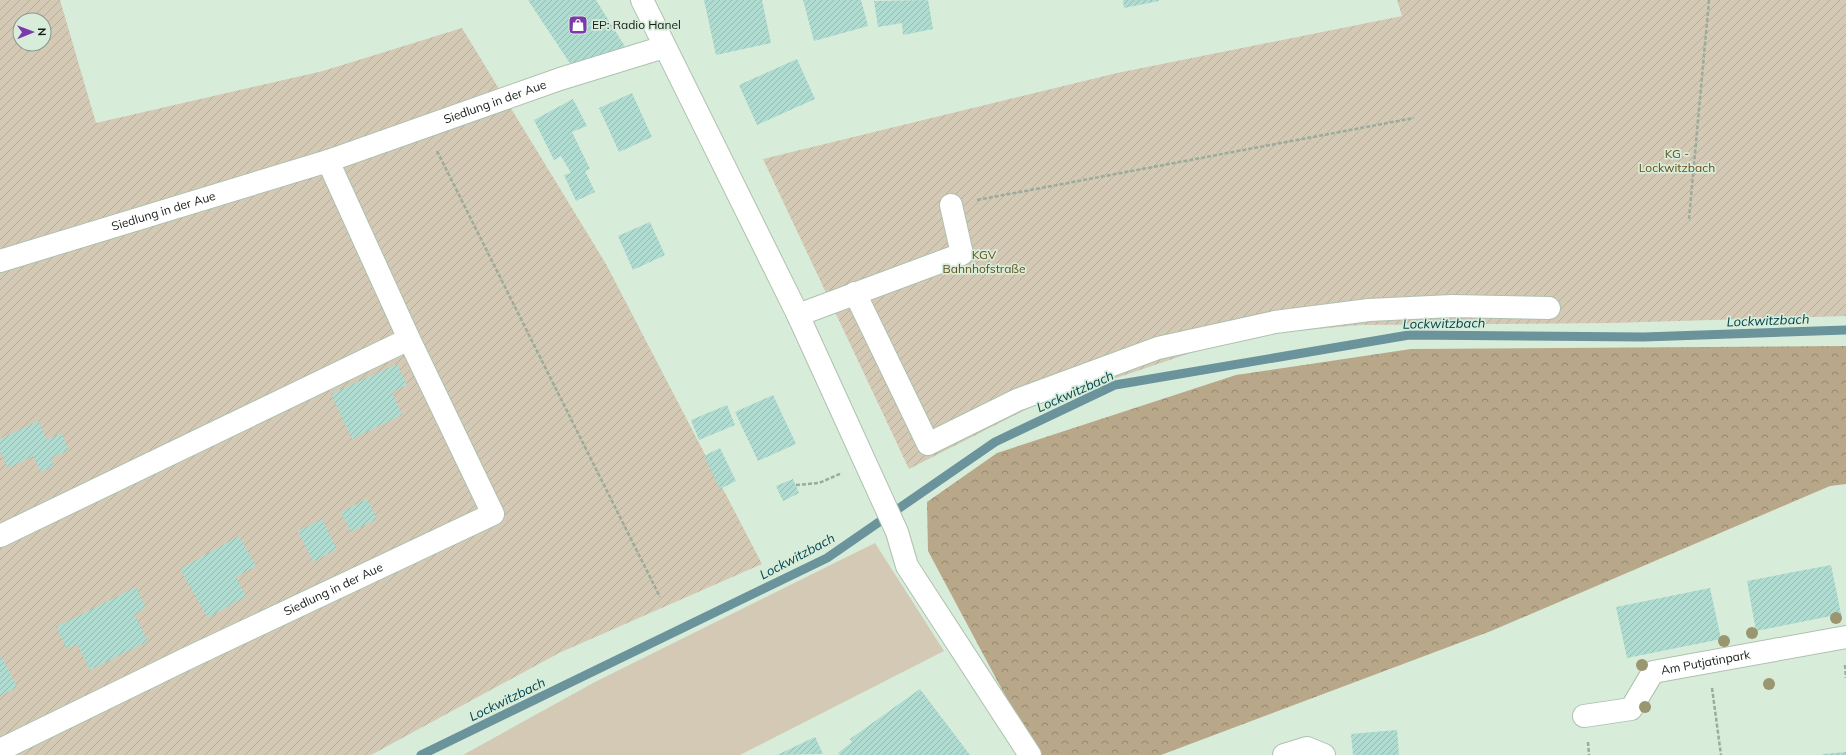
<svg xmlns="http://www.w3.org/2000/svg" width="1846" height="755" viewBox="0 0 1846 755" font-family="Mulish,sans-serif">
	<style>
		.grass { fill: #d3c9b4 }
		.forest { fill: url(#forest-crowns) }
		.garden { fill: url(#garden-furrows); fill-rule: evenodd }
		.lines { fill: none; stroke-linecap: round; stroke-linejoin: round }
		.stream { stroke: #6a939c; stroke-width: 9 }
		.building { fill: url(#building-hatch) }
		.minor-casing { stroke: #aec1b0; stroke-width: 24 }
		.path { stroke: #9bab9c; stroke-width: 2.5; stroke-dasharray: 4 2; stroke-linecap: butt }
		.minor { stroke: #fff; stroke-width: 22 }
		.tree { fill: #9a9670 }
		.labels { text-anchor: middle; stroke-width: 3.5; stroke-linejoin: round; paint-order: stroke }
		.poi-label { font-size: 12px; fill: #151c16; stroke: #d8ecda; text-anchor: start }
		.street-label { font-size: 12px; fill: #151c16; stroke: #d8ecda }
		.park-label { font-size: 12px; fill: #674f19; stroke: #d8ecda }
		.water-label { font-size: 13px; font-style: italic; fill: #00444e; stroke: #d8ecda }
	</style>
	<defs>
		<pattern id="forest-crowns" width="20" height="18" patternUnits="userSpaceOnUse"><rect width="20" height="18" fill="#b8a889"/><path d="M2 6a3 3 0 1 1 6 0M12 15a3 3 0 1 1 6 0" fill="none" stroke="#94886f"/></pattern>
		<pattern id="garden-furrows" width="10" height="10" patternUnits="userSpaceOnUse"><rect width="10" height="10" fill="#d3c9b4"/><path d="M-1 1l2-2M0 10L10 0M9 11l2-2" fill="none" stroke="#b4ac9a"/></pattern>
		<pattern id="building-hatch" width="6" height="6" patternUnits="userSpaceOnUse"><rect width="6" height="6" fill="#afdbd1"/><path d="M-1 1l2-2M0 6l6-6M5 7l2-2" fill="none" stroke="#96bbb3"/></pattern>
	</defs>
	<rect width="100%" height="100%" fill="#d8ecda"/>
	<path class="grass" d="M875 543 944 651 740 755H463L595 682Z"/>
	<path class="forest" d="M1846 346V484L1830 486 1491 631 1161 755H1037L928 551 927 502 997 453 1236 375 1411 349Z"/>
	<path class="garden" d="M0 0H60L96 123 323 71 462 28 606 264 762 564 559 653 371 755H0ZM20 20H44V44H20Z
		M1397 0H1846V316L1611 323 1360 325 1241 336 1033 406 909 469 763 159 1117 73 1402 16Z"/>
	<g class="lines">
		<path class="stream" d="M421 755 827 558 995 442 1115 385 1409 335 1644 337 1846 330"/>
	</g>
	<path class="building" d="M528 0H596L627 50 573 68Z
		M704 0H762L771 43 716 55Z
		M803 0H861L868 26 814 41Z
		M928 0 933 29 903 35 902 23 878 27 874 1Z
		M1123 0H1159V1L1124 8Z
		M797 59 815 99 757 125 739 85Z
		M632 93 652 137 619 152 599 108Z
		M573 99 587 126 572 132 590 169 585 171 595 192 576 201 564 175 571 173 561 156 554 160 534 120Z
		M650 222 665 255 633 270 618 236Z
		M397 364 407 385 392 392 402 415 352 439 331 394Z
		M773 395 796 444 758 461 735 412Z
		M727 405 735 425 699 440 691 420Z
		M38 421 47 440 61 433 69 450 51 458 54 466 41 472 33 456 8 468 0 451V439Z
		M720 448 736 481 720 489 704 456Z
		M793 479 799 493 783 501 776 486Z
		M367 499 377 519 351 532 341 512Z
		M322 519 337 549 313 562 298 531Z
		M239 536 256 566 236 577 246 596 208 618 180 569Z
		M1831 565 1841 614 1756 631 1747 581Z
		M136 587 146 608 134 614 148 641 90 670 77 644 67 649 56 627Z
		M1710 588 1721 639 1627 658 1616 607Z
		M2 657 17 687 0 696V658Z
		M920 689 970 755H840L838 753 852 742 850 739Z
		M1397 730 1399 755H1353L1351 734Z
		M815 737 823 754 777 755Z
		M1846 752V755H1823V754Z"/>
	<g class="lines">
		<defs>
			<g id="minor">
				<path d="M642 0 798 315 897 532 907 566 1030 755"/>
				<path id="s1" d="M0 261 328 161 560 79 664 47"/>
				<path d="M855 293 928 444 1017 400 1158 348 1275 322 1369 310 1452 306 1549 308"/>
				<path d="M798 315 962 254 951 205"/>
				<path d="M0 536 409 339"/>
				<path id="s2" d="M1584 716 1631 709 1653 672 1846 637"/>
				<path id="s3" d="M0 750 188 658 493 514 409 339 328 161"/>
				<path d="M1284 755 1307 748 1324 755"/>
			</g>
		</defs>
		<use href="#minor" class="minor-casing"/>
		<path class="path" d="M437 151 660 597
			M977 200 1414 118
			M1689 219 1709 0
			M796 485 819 483 842 473
			M1845 665 1846 678
			M1712 688 1721 755
			M1588 742 1589 755"/>
		<use href="#minor" class="minor"/>
	</g>
	<g class="tree">
		<circle cx="1836" cy="618" r="6"/>
		<circle cx="1752" cy="633" r="6"/>
		<circle cx="1724" cy="641" r="6"/>
		<circle cx="1642" cy="665" r="6"/>
		<circle cx="1769" cy="684" r="6"/>
		<circle cx="1645" cy="707" r="6"/>
	</g>
	<defs>
		<symbol id="shop-square" viewBox="-11 -11 22 22"><rect x="-9" y="-9" width="18" height="18" rx="4" fill="#7c38ac" stroke="#d8ecda"/><path d="M-5-2.5h2.3a2.7 3.5 0 0 1 5.4 0H5L5.5 6h-11ZM-1.5-2.5h3a1.5 2.3 0 0 0-3 0Z" fill="#fff"/></symbol>
	</defs>
	<g fill-rule="evenodd">
		<use href="#shop-square" x="567" y="14" width="22" height="22"/>
	</g>
	<g class="labels">
		<g class="poi-label">
			<text x="592" y="29">EP: Radio Hanel</text>
		</g>
		<g class="street-label">
			<text dy="4" stroke="none"><textPath href="#s1" startOffset="520">Siedlung in der Aue</textPath></text>
			<text dy="4" stroke="none"><textPath href="#s1" startOffset="171">Siedlung in der Aue</textPath></text>
			<text dy="4" stroke="none"><textPath href="#s3" startOffset="370">Siedlung in der Aue</textPath></text>
			<text dy="4" stroke="none"><textPath href="#s2" startOffset="144">Am Putjatinpark</textPath></text>
		</g>
		<g class="park-label">
			<text x="1677" y="158">KG -<tspan x="1677" dy="14">Lockwitzbach</tspan></text>
			<text x="984" y="259">KGV<tspan x="984" dy="14">Bahnhofstraße</tspan></text>
		</g>
		<g class="water-label">
			<text transform="translate(1768 320) rotate(-2)" y="5">Lockwitzbach</text>
			<text transform="translate(1444 323) rotate(-1)" y="5">Lockwitzbach</text>
			<text transform="translate(1075 391) rotate(-24)" y="5">Lockwitzbach</text>
			<text transform="translate(797 556) rotate(-28)" y="5">Lockwitzbach</text>
			<text transform="translate(507 699) rotate(-26)" y="5">Lockwitzbach</text>
		</g>
	</g>
	<g transform="translate(32 32) rotate(89)"><circle r="19" fill="#d8ecda" stroke="#8a998c"/>
	<path d="M0-3L7 15L0 10L-7 15Z" fill="#7c38ac"/>
	<text y="-6" font-size="11" font-weight="bold" text-anchor="middle" fill="#151c16">N</text>
	</g>
</svg>
